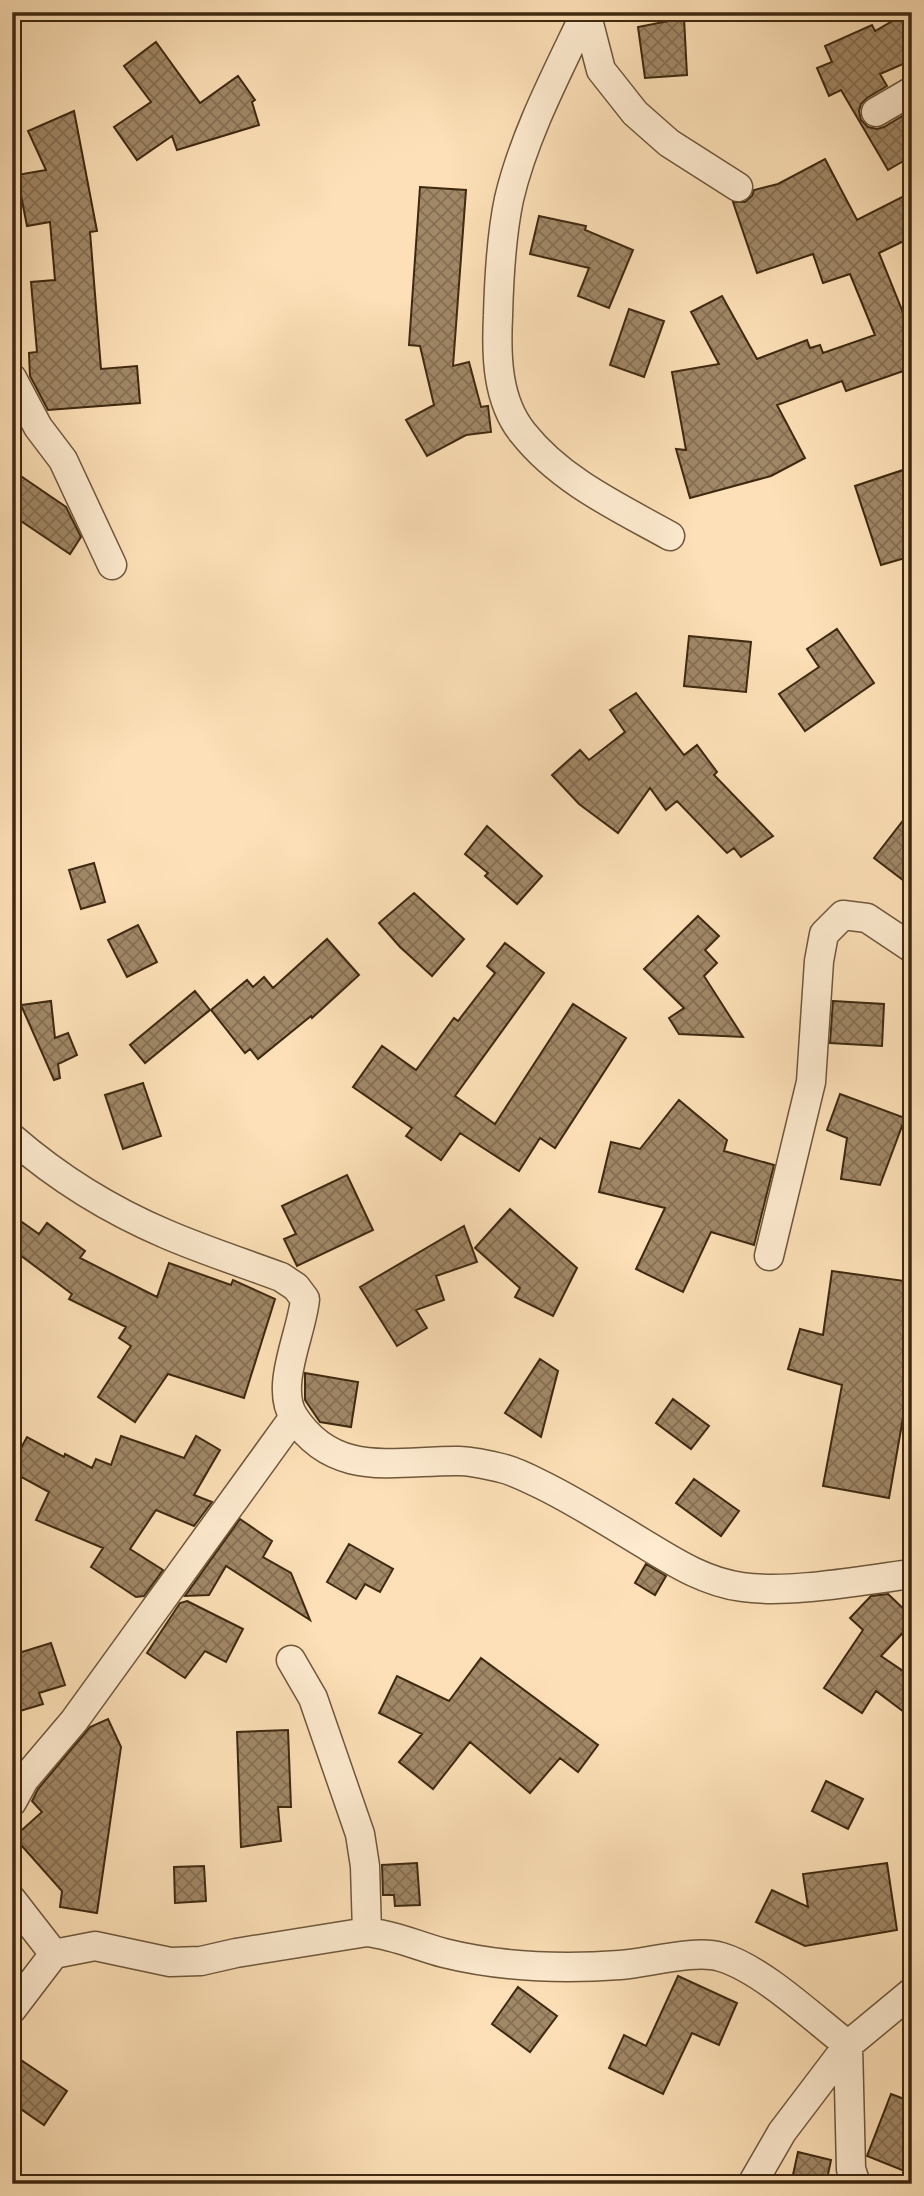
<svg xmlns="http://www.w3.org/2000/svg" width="924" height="2196" viewBox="0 0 924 2196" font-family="'Libre Bodoni',serif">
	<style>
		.building { fill: url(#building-cross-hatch); stroke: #3e2910; stroke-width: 2 }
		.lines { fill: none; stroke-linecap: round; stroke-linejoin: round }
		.minor-casing { stroke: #6e573a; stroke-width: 31 }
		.minor { stroke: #feebd0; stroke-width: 28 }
	</style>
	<defs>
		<pattern id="building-cross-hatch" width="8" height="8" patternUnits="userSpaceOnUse" patternTransform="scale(1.75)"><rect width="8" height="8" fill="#a18867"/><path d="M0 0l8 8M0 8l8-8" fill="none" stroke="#856f53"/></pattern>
	</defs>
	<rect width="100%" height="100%" fill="#fde0b7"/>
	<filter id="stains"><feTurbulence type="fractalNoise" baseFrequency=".00286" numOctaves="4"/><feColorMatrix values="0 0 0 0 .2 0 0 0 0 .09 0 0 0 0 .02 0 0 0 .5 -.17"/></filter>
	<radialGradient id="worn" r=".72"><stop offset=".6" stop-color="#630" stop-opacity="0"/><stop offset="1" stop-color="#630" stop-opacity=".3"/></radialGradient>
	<path class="building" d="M908 12H912V60L880 74 887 86 867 98 861 104 859 111 861 120 868 127 877 129 884 127 904 115 912 127V156L888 170 841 90 829 96 817 68 832 62 825 46 872 25 875 31Z
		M684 18 687 75 645 78 638 27Z
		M156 42 200 103 238 76 255 100 252 102 259 125 177 150 172 136 137 160 114 127 151 102 124 66Z
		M74 111 97 231 90 232 101 369 137 366 140 403 48 410 30 376 29 353 37 352 31 282 55 280 50 222 27 226 17 175 46 170 28 131Z
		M825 159 857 220 904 196 912 212V237L879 253 912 335V368L846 391 842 381 777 405 805 458 771 476 690 498 676 449 686 450 672 372 719 364 691 312 722 296 757 359 807 340 810 348 820 345 823 353 875 335 850 274 823 283 813 254 757 273 733 202H745L752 196 754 190 778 184Z
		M420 187 466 190 453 366 469 362 481 407 488 406 491 432 466 435 427 456 406 420 434 405 420 346 409 345Z
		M539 216 586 226 585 230 633 250 609 308 578 296 589 268 530 254Z
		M629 309 664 321 644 377 610 365Z
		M912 467V556L881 565 855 486Z
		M12 470 66 507 81 537 70 554 12 515Z
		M837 629 874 683 805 731 779 694 819 667 807 649Z
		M689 636 751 642 746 692 684 686Z
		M636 693 684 755 697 745 717 772 714 775 773 836 741 857 734 848 727 853 677 801 666 810 650 788 618 833 579 804 552 775 580 750 589 760 625 732 610 710Z
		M912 809V887L874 858Z
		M487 826 542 876 517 904 485 876 488 873 465 854Z
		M94 863 105 902 81 909 69 870Z
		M414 893 464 939 432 976 400 947 379 923Z
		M698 916 719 936 705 950 717 963 704 976 743 1037 679 1034 669 1018 684 1008 644 969Z
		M138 925 157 962 127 977 108 940Z
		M327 939 359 975 312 1018 311 1016 258 1059 250 1049 245 1053 211 1010 247 980 253 987 264 977 273 988Z
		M505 943 544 973 455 1096 495 1124 573 1004 626 1038 555 1148 540 1138 519 1171 460 1133 441 1160 406 1136 412 1128 353 1087 382 1046 416 1070 454 1018 458 1021 495 973 487 966Z
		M195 991 210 1010 145 1063 130 1045Z
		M51 1001 55 1038 68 1033 77 1055 58 1064 60 1078 54 1080 21 1005Z
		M833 1001 884 1004 882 1046 830 1043Z
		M143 1083 161 1136 123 1149 105 1095Z
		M840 1094 905 1118 880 1185 841 1179 847 1138 827 1130Z
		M679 1100 727 1140 724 1151 774 1165 754 1245 711 1232 683 1292 636 1269 665 1208 599 1192 611 1142 640 1149Z
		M347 1175 373 1230 297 1266 284 1239 296 1234 282 1206Z
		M510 1209 577 1268 553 1316 515 1297 520 1288 475 1248Z
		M12 1215 39 1234 47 1223 85 1251 80 1258 157 1297 169 1263 231 1285 233 1280 275 1299 244 1398 168 1374 135 1422 98 1397 131 1346 119 1338 126 1327 69 1299 72 1294 12 1249Z
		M464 1226 477 1262 436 1276 444 1300 416 1310 427 1328 397 1346 360 1287Z
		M832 1271 912 1282V1422L903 1418 889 1498 823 1486 842 1385 788 1369 800 1329 823 1335Z
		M540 1359 558 1371 541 1437 505 1413Z
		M305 1373 358 1382 351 1427 320 1422 305 1400Z
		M673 1399 709 1426 691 1449 656 1423Z
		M121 1436 184 1458 196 1436 220 1450 194 1495 212 1502 194 1526 156 1510 130 1549 163 1570 144 1596 136 1597 91 1567 103 1548 36 1520 49 1492 12 1472V1464L27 1437 64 1457 65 1454 92 1468 96 1459 111 1465Z
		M694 1479 739 1511 721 1536 676 1503Z
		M240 1519 272 1541 263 1557 291 1573 310 1620 226 1566 209 1595 185 1596Z
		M349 1544 393 1569 380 1592 365 1584 356 1599 327 1582Z
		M646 1564 666 1576 655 1595 635 1583Z
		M888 1594 912 1617V1623L881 1656 912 1677V1718L876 1691 862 1713 824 1688 863 1630 850 1618 871 1596Z
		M187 1601 243 1629 226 1662 205 1651 185 1678 147 1653 180 1603Z
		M51 1643 65 1685 39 1693 43 1704 20 1711 12 1685V1655Z
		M481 1658 598 1745 578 1772 560 1758 530 1793 470 1742 433 1789 399 1762 422 1734 379 1713 397 1676 449 1701Z
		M108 1719 121 1747 97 1913 60 1907 62 1891 14 1837 42 1812 32 1801 38 1789 90 1727Z
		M288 1730 291 1807H278L281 1841 241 1847 237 1732Z
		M826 1781 863 1799 848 1829 812 1811Z
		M417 1863 420 1905 395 1906 394 1895H383L382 1865Z
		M887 1863 897 1930 805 1946 756 1922 772 1890 808 1907 803 1874Z
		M204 1866 206 1901 175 1903 174 1867Z
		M678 1976 737 2003 719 2045 692 2033 663 2094 609 2068 624 2035 646 2046Z
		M518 1987 557 2016 530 2052 492 2024Z
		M12 2054 67 2091 44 2125 12 2103Z
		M891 2094 912 2102V2174L867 2156Z
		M798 2152 831 2160 826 2184H791Z"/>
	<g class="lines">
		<defs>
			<path id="minor" d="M586 12C558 71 524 135 509 199 501 237 499 277 498 316 496 356 497 401 523 433 561 481 618 507 670 536
				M586 12 601 70 635 113 669 143 738 187
				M876 112 912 91
				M12 378 38 427 63 460 112 565
				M12 1138C57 1177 112 1211 166 1234 203 1250 243 1263 281 1277L296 1287 305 1299C302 1333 274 1387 294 1417 335 1480 397 1460 459 1461 472 1461 488 1465 501 1468 514 1471 528 1478 540 1484 577 1502 611 1524 646 1545 677 1564 706 1582 742 1587 791 1594 862 1580 912 1574
				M769 1256 811 1082 819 961 824 934 843 915 867 918 912 948
				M291 1660 313 1698 360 1834 365 1866 367 1932
				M12 1802 24 1780 74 1721 294 1417
				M12 1900 54 1954
				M12 2009 54 1954 95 1946 170 1962 201 1961 236 1953 367 1932C394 1935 418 1946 444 1953 500 1967 563 1969 620 1965 648 1963 695 1949 721 1957 762 1969 813 2018 848 2045L851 2169 856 2184
				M752 2184 782 2132 848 2045 912 1992"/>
		</defs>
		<use href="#minor" class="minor-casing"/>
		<use href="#minor" class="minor"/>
	</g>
	<rect width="924" height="2196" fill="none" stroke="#fde0b7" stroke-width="42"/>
	<rect x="14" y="14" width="896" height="2168" fill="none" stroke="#3e2910" stroke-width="3.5"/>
	<rect x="21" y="21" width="882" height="2154" fill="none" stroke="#3e2910" stroke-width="2"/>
	<rect width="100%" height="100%" filter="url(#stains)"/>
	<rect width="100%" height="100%" fill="url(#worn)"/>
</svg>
